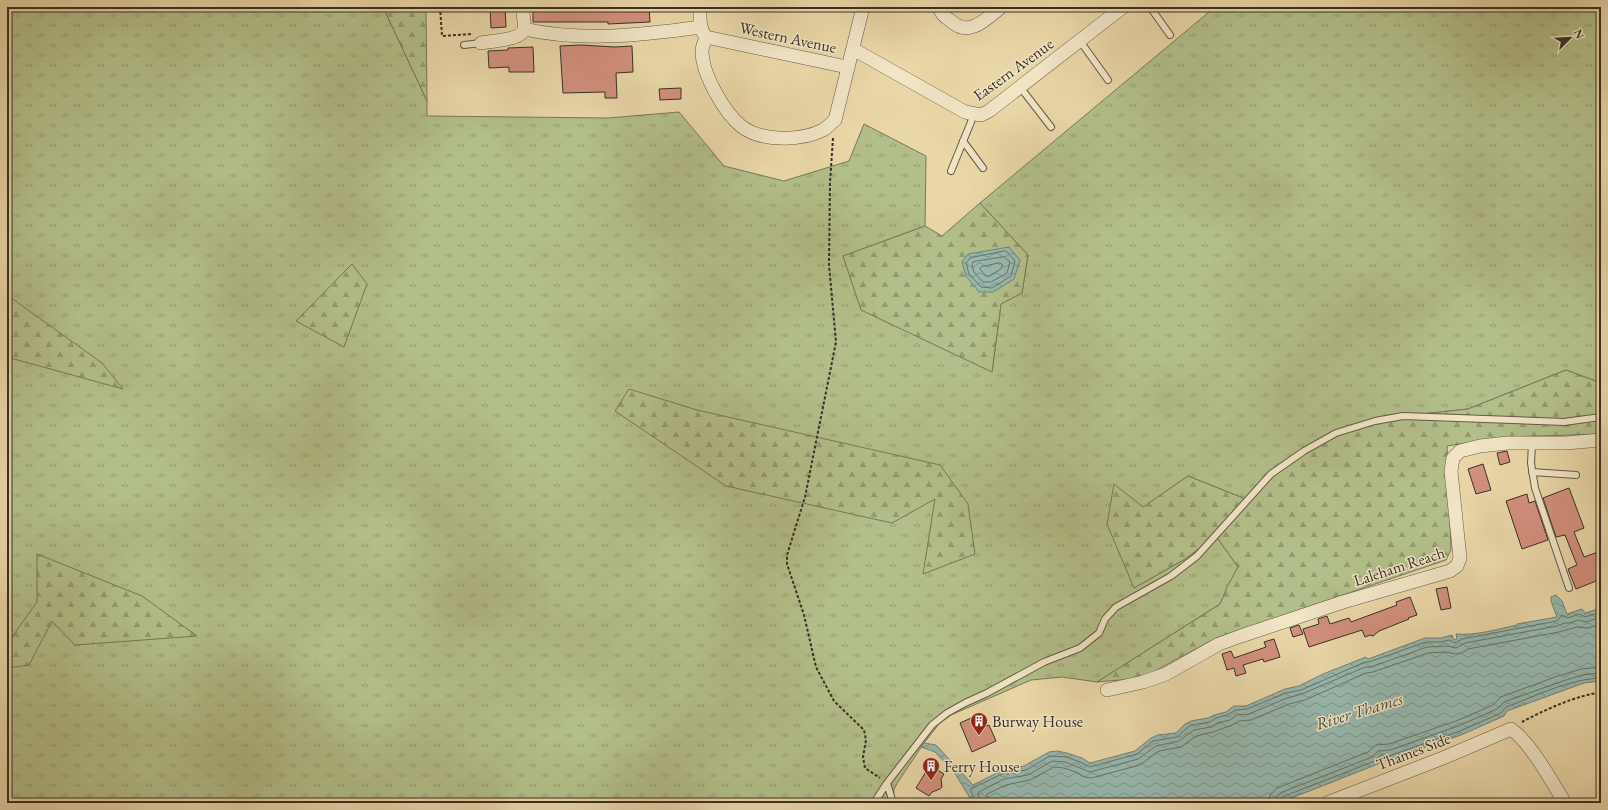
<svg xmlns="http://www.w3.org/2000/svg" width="1608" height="810" viewBox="0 0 1608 810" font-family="'EB Garamond',serif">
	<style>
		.grass { fill: url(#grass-tufts); stroke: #767858 }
		.forest { fill: url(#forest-firs); stroke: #767858 }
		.water { fill: url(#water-waves); stroke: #728278 }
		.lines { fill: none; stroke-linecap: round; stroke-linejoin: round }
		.shore { stroke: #68746a; stroke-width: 1 }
		.building { fill: #d2907d; stroke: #383026 }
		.lane-casing { stroke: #645a46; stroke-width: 8 }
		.street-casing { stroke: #645a46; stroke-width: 14 }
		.path { stroke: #383026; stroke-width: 2; stroke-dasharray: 3 2; stroke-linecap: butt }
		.lane { stroke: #f1e5c6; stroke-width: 6 }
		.street { stroke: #f1e5c6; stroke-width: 13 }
		.labels { text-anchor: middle; stroke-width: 3; stroke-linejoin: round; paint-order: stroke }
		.street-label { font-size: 16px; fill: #383026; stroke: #f1e5c6 }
		.poi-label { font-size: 16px; fill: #383026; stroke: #f1e5c6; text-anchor: start }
		.water-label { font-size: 17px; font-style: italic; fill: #4b4b41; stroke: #f1e5c6 }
	</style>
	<defs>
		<pattern id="grass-tufts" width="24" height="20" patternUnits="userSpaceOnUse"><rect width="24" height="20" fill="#b3bf8a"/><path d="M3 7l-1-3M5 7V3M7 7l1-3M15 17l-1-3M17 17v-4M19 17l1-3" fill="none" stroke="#939c71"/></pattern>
		<pattern id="forest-firs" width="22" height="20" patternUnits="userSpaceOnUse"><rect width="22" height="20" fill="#b3bf8a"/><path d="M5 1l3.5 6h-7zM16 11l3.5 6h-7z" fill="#939c71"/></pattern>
		<pattern id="water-waves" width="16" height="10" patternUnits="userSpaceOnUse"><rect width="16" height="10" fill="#98b8ae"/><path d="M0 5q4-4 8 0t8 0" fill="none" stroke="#7d968d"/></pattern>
	</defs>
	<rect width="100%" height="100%" fill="#ead7a8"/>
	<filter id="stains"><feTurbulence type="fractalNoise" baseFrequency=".005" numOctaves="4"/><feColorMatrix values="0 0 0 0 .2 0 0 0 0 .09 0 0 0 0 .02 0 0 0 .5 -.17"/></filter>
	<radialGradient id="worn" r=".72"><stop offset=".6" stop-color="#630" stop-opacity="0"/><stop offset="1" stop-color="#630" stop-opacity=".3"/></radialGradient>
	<path class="grass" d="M7 7H383L427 101V116L608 118 679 112 724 166 784 181 849 161 864 124 926 156 925 226 844 256 992 372 1001 303 1022 293 1028 255 980 203 1215 7H1601V383L1566 370 1468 409 1403 416 1248 500 1188 476 1144 507 1134 588 1185 559 1216 536 1238 567 1220 604 1097 682 1062 677 1031 680 951 715 939 724 924 743 898 782 894 789 893 803H7Z"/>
	<path class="forest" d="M383 7H426L427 101Z
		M980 203 1028 255 1022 293 1001 304 992 372 861 310 843 256 925 226 942 236Z
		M352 264 367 284 344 347 296 321Z
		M7 295 102 363 123 389 7 357Z
		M1566 370 1601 383V434L1506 437 1447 446 1451 550 1446 560 1216 638 1142 678 1097 682 1220 604 1227 587 1238 567 1216 536 1185 559 1134 588 1107 524 1114 484 1143 507 1188 476 1248 500 1271 474 1336 433 1403 416 1468 409Z
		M629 389 697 410 940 465 968 504 975 554 923 574 935 499 892 523 726 486 615 411Z
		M37 554 142 596 197 636 75 645 52 621 29 665 7 668V644L37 602Z"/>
	<path class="water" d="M1009 247 1020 260 1014 279 993 292H979L966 276 962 262 968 254Z
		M1556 595 1562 601 1567 614 1582 609 1585 613 1601 608V681L1584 683 1507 711 1504 716 1461 735 1385 761 1386 760V758L1380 760 1381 762H1383L1279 803H973L954 772 935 752 921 747 924 743 936 745 973 785 1001 771 1024 766 1049 752 1057 751 1067 753 1082 758 1090 763 1135 751 1151 738 1158 735 1176 733 1185 724 1191 721 1208 718 1214 715 1226 712 1234 706H1246L1285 689 1299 686 1323 674 1366 657 1368 659 1425 638H1441L1452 635 1454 640 1457 639 1456 634C1475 636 1498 629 1517 625V624L1557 617 1551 601V597Z"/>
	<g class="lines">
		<path class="shore" d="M1006 251 1015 261 1011 276 992 288 981 287 969 274 966 263 970 258Z
			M1004 257 1010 262 1007 273 991 282H983L974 272 972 265 973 262Z
			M1000 263 1003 265 1001 269 989 276H986L980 269 981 267Z
			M976 803 971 791V789L1002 774 1026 770 1050 756 1066 757 1080 762 1090 767 1137 754 1153 741 1177 737 1187 728 1192 725 1210 722 1216 718 1227 715 1236 710 1247 709 1286 693 1301 690 1365 662H1369L1426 642H1441L1449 640 1455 643 1462 639 1557 621 1562 615 1568 618 1579 614 1585 617 1601 612
			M981 803 978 794 979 792 1004 779 1028 775 1052 761 1065 762 1090 772 1138 759 1156 746 1179 741 1194 730 1211 727 1217 723 1230 720 1237 715 1249 714 1287 698 1302 694 1365 667H1371L1427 647 1447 646 1456 648 1465 643 1557 626 1564 623H1570L1578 620 1586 622 1601 617
			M987 803V794L1006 785 1030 780 1054 767 1064 768 1076 772 1085 777 1091 778 1140 765 1159 751 1181 747 1196 736 1213 732 1232 725 1239 721 1251 720 1289 704 1305 700 1366 673 1373 672 1428 653 1446 652 1456 654 1462 653 1468 649 1559 632 1577 627 1588 628 1601 624
			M1269 803 1270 795 1277 788 1368 752 1376 745 1389 744 1456 721 1493 705 1501 697 1555 677 1581 669 1601 667
			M1275 803 1276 797 1280 793 1372 757 1378 751 1390 750 1458 726 1497 709 1504 702 1557 683 1582 675 1601 673
			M1280 803 1282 797 1375 761C1379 755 1383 754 1389 756L1460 731 1501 713 1506 707C1536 696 1569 679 1601 678"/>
	</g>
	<path class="building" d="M490 7H505L506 27 491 28Z
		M533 7H649L650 22 608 24V22H533Z
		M581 45 615 47 632 46 633 72 616 73 617 98H605V92L563 93 560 46Z
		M533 47 534 72H509V67L489 68 488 51 508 50V48Z
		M681 88V99L660 100 659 89Z
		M1507 451 1510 462 1500 465 1497 453Z
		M1483 464 1491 490 1476 494 1468 469Z
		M1569 488 1584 528 1574 532 1584 557 1601 551V579L1576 589 1568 569 1577 565 1565 535 1556 537 1543 498Z
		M1527 494 1529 503 1535 501 1548 540 1522 549 1506 501Z
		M1447 587 1451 608 1441 610 1436 589Z
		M1410 597 1417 615 1408 618 1409 619 1379 631 1373 636 1370 635 1365 637 1362 630 1309 647 1303 629 1319 624 1318 619 1327 616 1330 624 1349 618 1351 622 1397 605 1396 602Z
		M1299 625 1303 634 1293 637 1290 628Z
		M1274 639 1280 657 1264 662 1263 659 1243 665 1246 673 1236 676 1234 668 1227 670 1222 654 1231 651 1234 658 1266 647 1264 642Z
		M971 718 976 730 989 725 996 741 972 752 960 723Z
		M930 765 944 774 941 779 942 787 940 789 932 792 929 796 916 788Z"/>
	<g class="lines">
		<defs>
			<path id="lane" d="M1150 7 1170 35
				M1080 41 1108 80
				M464 45 481 43
				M1020 87 1051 127
				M963 141 983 168
				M951 171 971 122 973 115
				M1532 444 1531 463 1535 488 1569 588
				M1532 472 1576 475
				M887 783 893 803
				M874 803 887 783 932 725 947 713 965 703 987 693 1044 662 1080 648 1099 633 1105 619 1116 607 1171 576 1197 556 1271 474 1304 451 1336 433 1375 421 1403 416 1564 422 1601 417"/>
			<path id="street" d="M700 7C700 17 699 29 706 37L847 67
				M939 7C941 14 945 17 951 21 969 38 986 19 1001 7
				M524 29C582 42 643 35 701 27
				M706 37C705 41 702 46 702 51 702 74 724 112 741 126 761 142 801 141 823 130 828 127 831 123 835 120L863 7
				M481 43C491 41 522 40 524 29 525 23 523 13 522 7
				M853 49 965 112 981 115 989 111 1123 7
				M1107 690 1143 682 1166 674 1219 644 1241 636 1343 602 1450 571 1457 566 1460 558 1451 471 1453 458 1460 451 1480 446 1508 443H1566L1601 440
				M1327 803 1443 758 1511 729C1531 743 1552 782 1565 803"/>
		</defs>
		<use href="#lane" class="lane-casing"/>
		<use href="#street" class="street-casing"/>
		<path class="path" d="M440 7 442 36 472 34
			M833 138 830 183 829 265 836 342 805 497 787 555V564L804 615 816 667 834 701 864 730 866 740 863 757 865 768 880 778
			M1522 722C1540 712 1581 693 1601 693"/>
		<use href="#lane" class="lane"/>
		<use href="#street" class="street"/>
	</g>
	<defs>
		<symbol id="building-pin" viewBox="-11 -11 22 30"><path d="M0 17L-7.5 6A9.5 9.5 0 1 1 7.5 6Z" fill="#8f2418" stroke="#f1e5c6"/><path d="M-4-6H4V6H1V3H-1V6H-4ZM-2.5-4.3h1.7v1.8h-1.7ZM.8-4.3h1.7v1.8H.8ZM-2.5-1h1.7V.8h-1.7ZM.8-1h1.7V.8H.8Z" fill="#fff"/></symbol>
	</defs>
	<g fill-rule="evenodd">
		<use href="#building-pin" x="969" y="711" width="20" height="27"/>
		<use href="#building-pin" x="921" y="756" width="20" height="27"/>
	</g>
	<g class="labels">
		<g class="street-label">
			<text transform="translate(788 37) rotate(12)" y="6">Western Avenue</text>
			<text transform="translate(1013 69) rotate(-36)" y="6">Eastern Avenue</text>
			<text transform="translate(1399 566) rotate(-18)" y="6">Laleham Reach</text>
			<text transform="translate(1413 751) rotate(-21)" y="6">Thames Side</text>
		</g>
		<g class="poi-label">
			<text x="992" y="727">Burway House</text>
			<text x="944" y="772">Ferry House</text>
		</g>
		<g class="water-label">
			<text transform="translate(1359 711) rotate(-17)" y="6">River Thames</text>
		</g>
	</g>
	<rect width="1608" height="810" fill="none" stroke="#ead7a8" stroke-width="24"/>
	<rect x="8" y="8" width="1592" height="794" fill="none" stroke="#383026" stroke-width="2"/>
	<rect x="12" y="12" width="1584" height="786" fill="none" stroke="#383026"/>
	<g transform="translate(1570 38) rotate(66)" stroke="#f1e5c6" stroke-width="3" paint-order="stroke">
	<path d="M0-3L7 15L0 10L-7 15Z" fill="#383026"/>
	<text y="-6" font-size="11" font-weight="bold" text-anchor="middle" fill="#383026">N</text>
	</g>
	<rect width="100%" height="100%" filter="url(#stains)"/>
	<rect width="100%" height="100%" fill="url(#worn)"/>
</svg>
